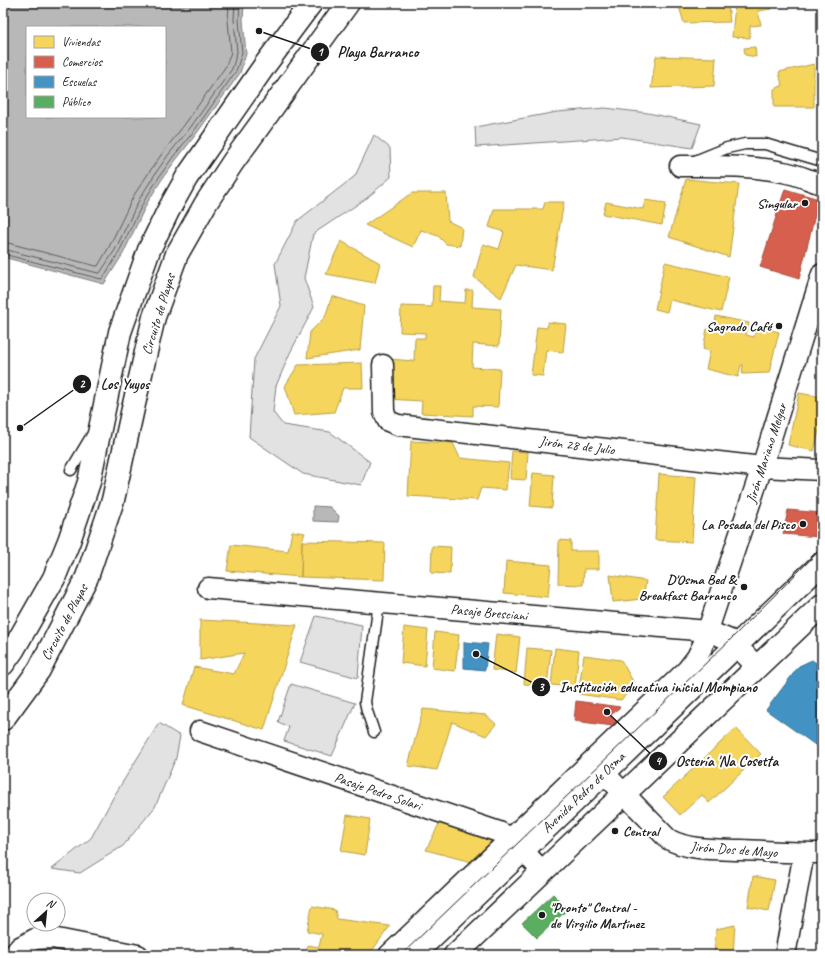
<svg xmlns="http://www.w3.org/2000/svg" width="825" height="958" viewBox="0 0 825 958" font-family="Caveat,sans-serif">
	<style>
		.green { fill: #e2e2e2; stroke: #7f7f7f }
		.water { fill: #b8b8b8; stroke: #7a7a7a; fill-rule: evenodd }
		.homes { fill: #f6d55c; stroke: #b59e49 }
		.shops { fill: #d6604d; stroke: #9e4c3e }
		.schools { fill: #4393c3; stroke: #376f91 }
		.public { fill: #5aae61; stroke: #47824c }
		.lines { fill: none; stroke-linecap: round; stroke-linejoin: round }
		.shore { stroke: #5a5a5a; stroke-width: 1 }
		.lane-casing { stroke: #1c1c1c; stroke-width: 13 }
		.street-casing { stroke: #1c1c1c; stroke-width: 23 }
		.secondary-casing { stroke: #1c1c1c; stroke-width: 25 }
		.highway-casing { stroke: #1c1c1c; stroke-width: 25 }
		.lane { stroke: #fff; stroke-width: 10 }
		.street { stroke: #fff; stroke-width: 20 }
		.secondary { stroke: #fff; stroke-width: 22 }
		.highway { stroke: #fff; stroke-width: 22 }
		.tram { stroke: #1c1c1c; stroke-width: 1 }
		.poi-dot { fill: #1c1c1c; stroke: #fff; stroke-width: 1.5 }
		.labels { text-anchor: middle; stroke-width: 4; stroke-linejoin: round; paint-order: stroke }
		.poi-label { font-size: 14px; font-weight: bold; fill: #1c1c1c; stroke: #fff; text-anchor: end }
		.street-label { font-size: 14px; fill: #1c1c1c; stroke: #fff }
		.leader { fill: none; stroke: #1c1c1c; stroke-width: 1.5 }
		.callout-dot { fill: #1c1c1c; stroke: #fff; stroke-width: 1.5 }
		.mark-label { font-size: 12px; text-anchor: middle; font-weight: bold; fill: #fff }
		.callout-label { font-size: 15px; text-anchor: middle; font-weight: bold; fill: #1c1c1c; stroke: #fff; stroke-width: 4; stroke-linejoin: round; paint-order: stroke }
	</style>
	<rect width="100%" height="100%" fill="#fff"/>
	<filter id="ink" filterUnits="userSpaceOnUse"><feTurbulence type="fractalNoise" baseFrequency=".025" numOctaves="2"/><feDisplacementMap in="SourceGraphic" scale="8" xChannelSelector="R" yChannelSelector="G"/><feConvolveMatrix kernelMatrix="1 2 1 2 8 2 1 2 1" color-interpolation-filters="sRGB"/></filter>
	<g filter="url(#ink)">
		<path class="green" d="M605 108 648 113 701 124 692 148 622 137 476 147 475 127 557 112Z
			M374 135 390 148 391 177 367 198 313 234 304 278 314 307 290 353 276 386 273 412 283 425 330 432 370 462 361 485 303 474 249 437 254 359 281 306 275 264 297 221 355 176Z
			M316 616 362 625 358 678 300 662Z
			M291 684 355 703 332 756 284 741 289 727 278 722Z
			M159 723 180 736 176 758 155 807 123 846 80 873 52 869 91 838 114 796Z"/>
		<path class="water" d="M3 3H244L243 20 246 54 240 73 197 133 176 160 164 176 147 203 123 254 104 284 3 257ZM27 27H165V117H27Z
			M313 506 330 507 339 516 338 522 313 521Z"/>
		<path class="homes" d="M678 3 728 5 730 22 684 23Z
			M768 3 771 9 758 11 761 25 750 26V38L732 37 735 4Z
			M755 47 756 57 745 55 744 48Z
			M656 56 716 58 714 86 651 88Z
			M814 64V107H774V89L782 86 779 72Z
			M686 179 739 184 729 257 669 237Z
			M412 193H446L448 221 462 228 460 246 446 244 438 236 421 230 413 247 365 225Z
			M645 200 666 203 662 225 603 214 606 202 643 209Z
			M545 202H564L552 270 516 265 501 298 474 277 483 244 499 249 504 232 489 227 494 209H543Z
			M341 241 380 263 375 283 326 274Z
			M665 262 729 277 721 312 670 300 667 312 655 309Z
			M433 286H440L439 301 465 303 466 290H473L472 307 501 309 499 346 473 344 472 367 500 369 498 407 473 406V416L421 413 422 401 386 399 389 359 414 361 415 338H425V333L400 332 401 306 432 307Z
			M332 296 364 306 360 350 307 358 310 332 325 317Z
			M716 316 749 323 746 335 754 337 756 326 779 332 769 373 742 374 743 365H741L738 377 706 369 710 351 703 349 707 329 714 331Z
			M548 322 566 324 563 352 546 350 543 376 531 375 537 327 547 328Z
			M362 363 363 388H343L334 412 294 415 285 386 298 365Z
			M799 393 822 397V419L814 451 788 445Z
			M411 441 453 443 460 458 509 463 506 490 481 488 477 500 408 496Z
			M512 451 528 452 526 480 510 479Z
			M533 473 554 475 552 508 530 506Z
			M659 474 696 477 692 542 655 540Z
			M292 531 305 533 302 541 301 577 227 571 231 545 288 551Z
			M559 540 571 541V551H599V569H584L583 585 558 584Z
			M302 541 385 543 384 580 301 577Z
			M432 546 451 547 450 574 431 573Z
			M506 561 551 565 548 597 504 593Z
			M610 575 646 581 643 599 613 602Z
			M200 620 297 625 264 730 183 705 194 667 234 674 244 653 200 660Z
			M404 627 428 630 425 666 401 663Z
			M435 632 459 635 455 671 432 668Z
			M496 634 520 637 516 673 492 670Z
			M527 648 551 650 547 686 524 684Z
			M555 648 579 651 575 687 551 685Z
			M584 655 621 660 635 685 621 700 578 694Z
			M423 709 486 715 496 724 486 736 452 722 437 770 408 766Z
			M736 728 761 754 709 803 702 795 680 815 663 797Z
			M347 815 370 819 365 855 341 851Z
			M440 822 497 841 475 863 426 850Z
			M753 876 775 880 769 911 748 907Z
			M312 906 335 910 337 919 390 926 369 955H306L308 945 319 947 322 934 307 931Z
			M735 925 733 955H714L716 929Z"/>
		<path class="shops" d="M785 189 819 199 799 279 760 267Z
			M788 510 822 513V535L819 537 783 534Z
			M576 701 620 707 610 716 617 722 613 726 574 721Z"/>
		<path class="schools" d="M464 642 488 644 485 670 464 668Z
			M812 660 822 667V742L818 747 766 710 799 666Z"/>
		<path class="public" d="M553 894 568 909 537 938 522 923Z"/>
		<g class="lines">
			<path class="shore" d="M3 243H8L96 266H98L109 247 134 195 152 168 164 151 185 124 226 66 231 52 228 21 229 3
				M3 249 98 273H100L115 250 140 198 157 171 169 154 190 128 232 69 237 52 234 20 235 3
				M3 254 101 279 103 278 119 252 144 201 161 174 173 157 194 131 236 71 242 53 239 20 240 3"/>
			<defs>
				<path id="lane" d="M695 161 727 148 745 144H765L822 161
					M71 470 92 435
					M374 732 367 711 365 702 379 603"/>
				<path id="street" d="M680 166C715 166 749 165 783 172 796 174 809 180 822 184
					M383 365 384 412 388 421 398 425 762 467 822 470
					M208 588 708 631 730 640 736 645 757 667
					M200 731 499 832 511 838 543 872
					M604 773 668 839C690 851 717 849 741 850 768 851 795 853 822 853
					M13 955 20 947 35 939 52 938 138 955
					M389 955 687 670 697 657 703 645 762 467 822 274
					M785 955 804 853"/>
				<path id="secondary" d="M413 955 604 773 822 563
					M455 955 624 794 822 605"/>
				<path id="highway" d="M3 664 13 650 54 578 69 541 89 482 120 332 149 250 168 211 187 177 265 65 311 3
					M3 719 39 670 87 577 113 500 132 413 154 317 177 254 206 203 233 162 348 3"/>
			</defs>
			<use href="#lane" class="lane-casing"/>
			<use href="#street" class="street-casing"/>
			<use href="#secondary" class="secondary-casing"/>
			<use href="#highway" class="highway-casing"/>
			<use href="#lane" class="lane"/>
			<use href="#street" class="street"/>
			<use href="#secondary" class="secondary"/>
			<use href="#highway" class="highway"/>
			<path class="tram" d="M401 955 730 640 822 548"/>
		</g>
	</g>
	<g class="poi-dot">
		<circle cx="805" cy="203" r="4"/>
		<circle cx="779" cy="326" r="4"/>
		<circle cx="803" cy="524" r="4"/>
		<circle cx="744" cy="587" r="4"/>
		<circle cx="615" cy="831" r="4"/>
		<circle cx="542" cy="915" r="4"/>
	</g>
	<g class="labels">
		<g class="poi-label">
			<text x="797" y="208">Singular</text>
			<text x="771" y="331">Sagrado Café</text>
			<text x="795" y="529">La Posada del Pisco</text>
			<text x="736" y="584">D'Osma Bed &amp;<tspan x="736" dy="16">Breakfast Barranco</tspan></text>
			<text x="623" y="836" text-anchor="start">Central</text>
			<text x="550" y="912" text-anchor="start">"Pronto" Central -<tspan x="550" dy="16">de Virgilio Martinez</tspan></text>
		</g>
		<g class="street-label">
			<text transform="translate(158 314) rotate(-73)" y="5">Circuito de Playas</text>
			<text transform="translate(577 445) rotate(7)" y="5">Jirón 28 de Julio</text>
			<text transform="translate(766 453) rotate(-72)" y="5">Jirón Mariano Melgar</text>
			<text transform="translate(489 612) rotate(5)" y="5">Pasaje Bresciani</text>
			<text transform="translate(64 622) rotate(-62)" y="5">Circuito de Playas</text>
			<text transform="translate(378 791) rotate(19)" y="5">Pasaje Pedro Solari</text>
			<text transform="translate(583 792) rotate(-44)" y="5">Avenida Pedro de Osma</text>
			<text transform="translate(734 849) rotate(4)" y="5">Jirón Dos de Mayo</text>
		</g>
	</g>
	<path class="leader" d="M259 31L320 52M20 428L82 384M476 654L541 687M607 712L658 761"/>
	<g class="callout-dot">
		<circle cx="259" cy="31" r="4"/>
		<circle cx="20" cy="428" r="4"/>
		<circle cx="476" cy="654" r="4"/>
		<circle cx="607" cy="712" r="4"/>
		<circle cx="320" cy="52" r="10"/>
		<circle cx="82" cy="384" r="10"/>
		<circle cx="541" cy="687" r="10"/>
		<circle cx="658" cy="761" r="10"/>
	</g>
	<g class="mark-label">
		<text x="320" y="56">1</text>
		<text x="82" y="388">2</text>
		<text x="541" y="691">3</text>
		<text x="658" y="765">4</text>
	</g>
	<g class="callout-label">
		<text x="378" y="57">Playa Barranco</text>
		<text x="125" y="389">Los Yuyos</text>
		<text x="658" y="692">Institución educativa inicial Mompiano</text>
		<text x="727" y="766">Ostería 'Na Cosetta</text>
	</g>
	<rect width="825" height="958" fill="none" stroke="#fff" stroke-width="16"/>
	<rect x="8" y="8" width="809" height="942" fill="none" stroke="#1c1c1c" stroke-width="1.5" filter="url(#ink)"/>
	<rect x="26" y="26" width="140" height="92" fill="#ffffff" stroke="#a4a4a4"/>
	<rect x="34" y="36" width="20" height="12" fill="#f6d55c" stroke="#a4a4a4"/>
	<text x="62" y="46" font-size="12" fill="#1c1c1c">Viviendas</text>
	<rect x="34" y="56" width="20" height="12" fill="#d6604d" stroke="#a4a4a4"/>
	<text x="62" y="66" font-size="12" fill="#1c1c1c">Comercios</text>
	<rect x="34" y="76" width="20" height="12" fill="#4393c3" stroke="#a4a4a4"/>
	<text x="62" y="86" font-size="12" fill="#1c1c1c">Escuelas</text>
	<rect x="34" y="96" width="20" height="12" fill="#5aae61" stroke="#a4a4a4"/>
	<text x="62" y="106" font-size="12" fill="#1c1c1c">Público</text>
	<g transform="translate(46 912) rotate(27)"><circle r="19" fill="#ffffff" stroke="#a4a4a4"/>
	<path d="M0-3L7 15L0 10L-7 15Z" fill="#1c1c1c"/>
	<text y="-6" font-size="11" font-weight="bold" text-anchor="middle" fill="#1c1c1c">N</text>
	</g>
</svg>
